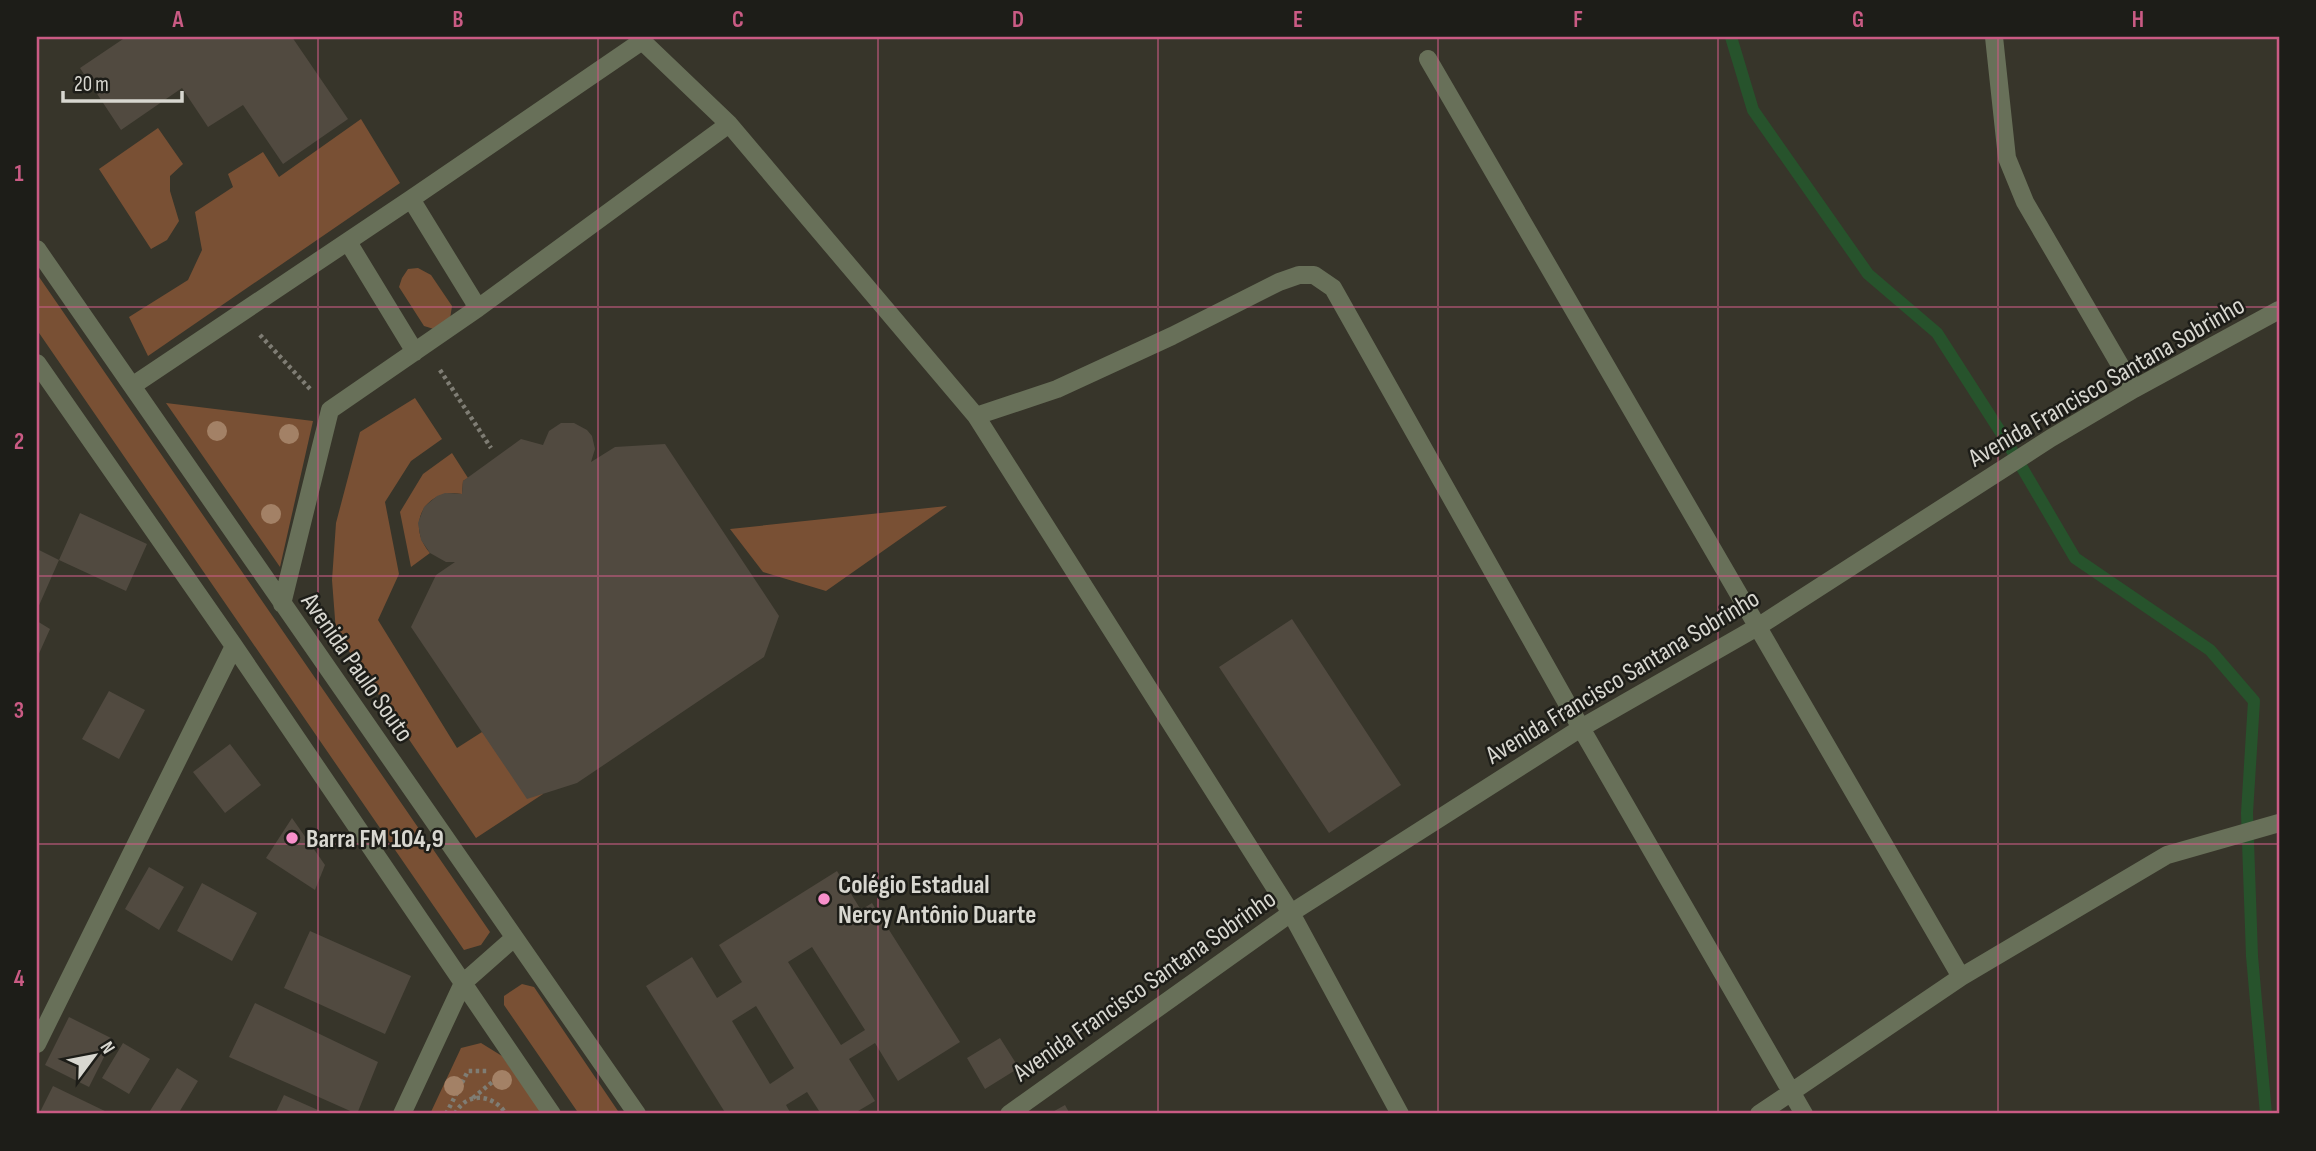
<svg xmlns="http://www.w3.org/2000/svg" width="2316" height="1151" viewBox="0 0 2316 1151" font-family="'Sofia Sans Condensed',sans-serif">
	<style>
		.green { fill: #795034 }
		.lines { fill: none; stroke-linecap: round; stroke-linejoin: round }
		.stream { stroke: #27532c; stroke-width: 12 }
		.building { fill: #514a40; fill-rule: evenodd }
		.path { stroke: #7f7d74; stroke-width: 4.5; stroke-dasharray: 3.5 3.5; stroke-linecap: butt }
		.minor { stroke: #687059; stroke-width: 18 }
		.tree { fill: #a38166 }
		.grid { fill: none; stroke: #ca5b84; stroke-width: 2; stroke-opacity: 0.55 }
		.poi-dot { fill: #f890cb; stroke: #1d1d18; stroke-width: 2.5 }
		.labels { text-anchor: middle; stroke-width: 5; stroke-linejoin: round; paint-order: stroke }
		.street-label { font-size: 26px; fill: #d8d7d0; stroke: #1d1d18 }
		.poi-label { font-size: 26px; font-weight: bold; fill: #d8d7d0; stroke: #1d1d18; text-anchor: start }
		.neatline { fill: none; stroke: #ca5b84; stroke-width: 2.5 }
		.grid-label { font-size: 23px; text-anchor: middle; font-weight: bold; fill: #ca5b84 }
	</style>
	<rect width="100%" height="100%" fill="#37352a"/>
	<path class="green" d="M361 119 400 183 148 356 129 317 188 280 202 250 195 212 233 187 228 174 263 152 279 177Z
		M158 128 183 164 170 176V191L179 221 167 240 151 249 99 169Z
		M418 268 431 275 452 306 450 319 437 330 424 326 399 287 402 278 408 269Z
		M37 274 490 932 481 945 464 950 37 330Z
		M415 398 442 439 411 461 385 502 399 574 378 620 457 748 482 732 543 794 476 838 336 632 332 580 336 523 360 432Z
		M166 403 313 421 280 567Z
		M452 453 468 478 463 481 462 494C425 488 405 524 430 553L411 567 400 512 423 474Z
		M947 506 826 591 763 572 730 529Z
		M522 984 534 987 620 1114H579L504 1005V996Z
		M481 1043 502 1056 543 1114H430L461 1048Z"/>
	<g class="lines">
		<path class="stream" d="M1731 37 1753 110 1868 274 1937 333 2007 442 2075 558 2210 650 2254 701 2247 813 2252 956 2266 1114"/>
	</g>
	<path class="building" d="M126 37H292L348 119 283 164 243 105 208 127 182 88 121 130 80 68Z
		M561 423H574L587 430 592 436 595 449 591 462 615 447 665 444 779 616 764 657 577 783 527 799 411 627 436 575 455 562H446L430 553 421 540 418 523 424 507 437 496 445 493 462 494 463 481 521 439 543 445 549 431Z
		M80 513 147 544 126 591 59 560Z
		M37 549 59 560 37 610Z
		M1292 619 1401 785 1329 833 1219 667Z
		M37 621 50 629 37 658Z
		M109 691 145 710 119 759 82 739Z
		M230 744 261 785 225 813 193 772Z
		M292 818 325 865 315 890 266 858Z
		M149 867 184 887 159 930 125 909Z
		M837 871 861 910 872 903 960 1042 898 1081 875 1043 849 1059 875 1101 853 1114H821L807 1092 786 1105 791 1114H726L646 986 692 957 717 998 742 982 719 945ZM812 947 865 1030 841 1045 788 962ZM756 1006 794 1068 770 1084 732 1021Z
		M202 883 257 913 232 961 177 931Z
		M310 931 411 976 385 1034 284 988Z
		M255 1003 378 1062 357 1114 229 1057Z
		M69 1017 113 1039 89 1087 45 1065Z
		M1000 1038 1019 1068 985 1089 967 1058Z
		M123 1043 150 1059 129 1094 102 1078Z
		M177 1068 198 1081 178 1114H148Z
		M53 1086 111 1114H39Z
		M284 1095 327 1114H275Z
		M1065 1105 1070 1114H1049Z"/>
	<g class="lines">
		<path class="path" d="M260 335 311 390
			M440 370 491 448
			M473 1098 496 1079
			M446 1114 468 1071H487
			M455 1114C466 1091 494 1094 506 1114"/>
		<path class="minor" d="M638 37 729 124 976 416 1291 913 1400 1114
			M1994 37 2007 158 2025 202 2134 389
			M1428 59 1961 977
			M411 199 478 308
			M348 242 415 352
			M37 249 637 1114
			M37 363 234 646 552 1114
			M132 386 411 199 642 41
			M976 416 1057 389 1172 336 1279 282 1299 275H1314L1333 288 1581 728 1804 1114
			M282 604 330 410 478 308 729 124
			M37 1044 234 646
			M402 1114 463 983 514 938
			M1009 1114 1291 913 1581 728 1759 626 2051 438 2134 389 2279 310
			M1759 1114 1961 977 2167 855 2279 823"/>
	</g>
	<g class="tree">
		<circle cx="217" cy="431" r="10"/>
		<circle cx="289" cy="434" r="10"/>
		<circle cx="271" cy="514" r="10"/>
		<circle cx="502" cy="1080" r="10"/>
		<circle cx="454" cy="1086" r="10"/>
	</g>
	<path class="grid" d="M318 37V1114M598 37V1114M878 37V1114M1158 37V1114M1438 37V1114M1718 37V1114M1998 37V1114M37 307H2279M37 576H2279M37 844H2279"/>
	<g class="poi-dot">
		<circle cx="292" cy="838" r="7"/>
		<circle cx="824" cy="899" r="7"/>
	</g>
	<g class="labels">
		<g class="street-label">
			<text transform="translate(2106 381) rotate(-30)" y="9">Avenida Francisco Santana Sobrinho</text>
			<text transform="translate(358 667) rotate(55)" y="9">Avenida Paulo Souto</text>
			<text transform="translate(1622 676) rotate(-31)" y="9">Avenida Francisco Santana Sobrinho</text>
			<text transform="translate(1144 985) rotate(-35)" y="9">Avenida Francisco Santana Sobrinho</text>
		</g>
		<g class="poi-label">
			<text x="306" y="847">Barra FM 104,9</text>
			<text x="838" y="893">Colégio Estadual<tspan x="838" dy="30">Nercy Antônio Duarte</tspan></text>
		</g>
	</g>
	<rect width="2316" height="1151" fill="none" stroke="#1d1d18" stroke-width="77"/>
	<g transform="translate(94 1056) rotate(58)" stroke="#1d1d18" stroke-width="5" paint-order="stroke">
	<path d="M0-5L12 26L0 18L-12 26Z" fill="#d8d7d0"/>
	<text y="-10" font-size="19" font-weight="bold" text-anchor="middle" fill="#d8d7d0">N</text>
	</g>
	<path d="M63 91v10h119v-10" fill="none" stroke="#d8d7d0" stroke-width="3.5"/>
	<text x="74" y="91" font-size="21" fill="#d8d7d0" stroke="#1d1d18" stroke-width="5" paint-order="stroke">20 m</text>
	<rect x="38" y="38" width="2240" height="1074" class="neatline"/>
	<g class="grid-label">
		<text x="178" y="27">A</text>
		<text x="458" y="27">B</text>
		<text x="738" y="27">C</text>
		<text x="1018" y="27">D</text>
		<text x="1298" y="27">E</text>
		<text x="1578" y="27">F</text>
		<text x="1858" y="27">G</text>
		<text x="2138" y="27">H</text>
		<text x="19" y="181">1</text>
		<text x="19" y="449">2</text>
		<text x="19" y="718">3</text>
		<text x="19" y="986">4</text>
	</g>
</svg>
